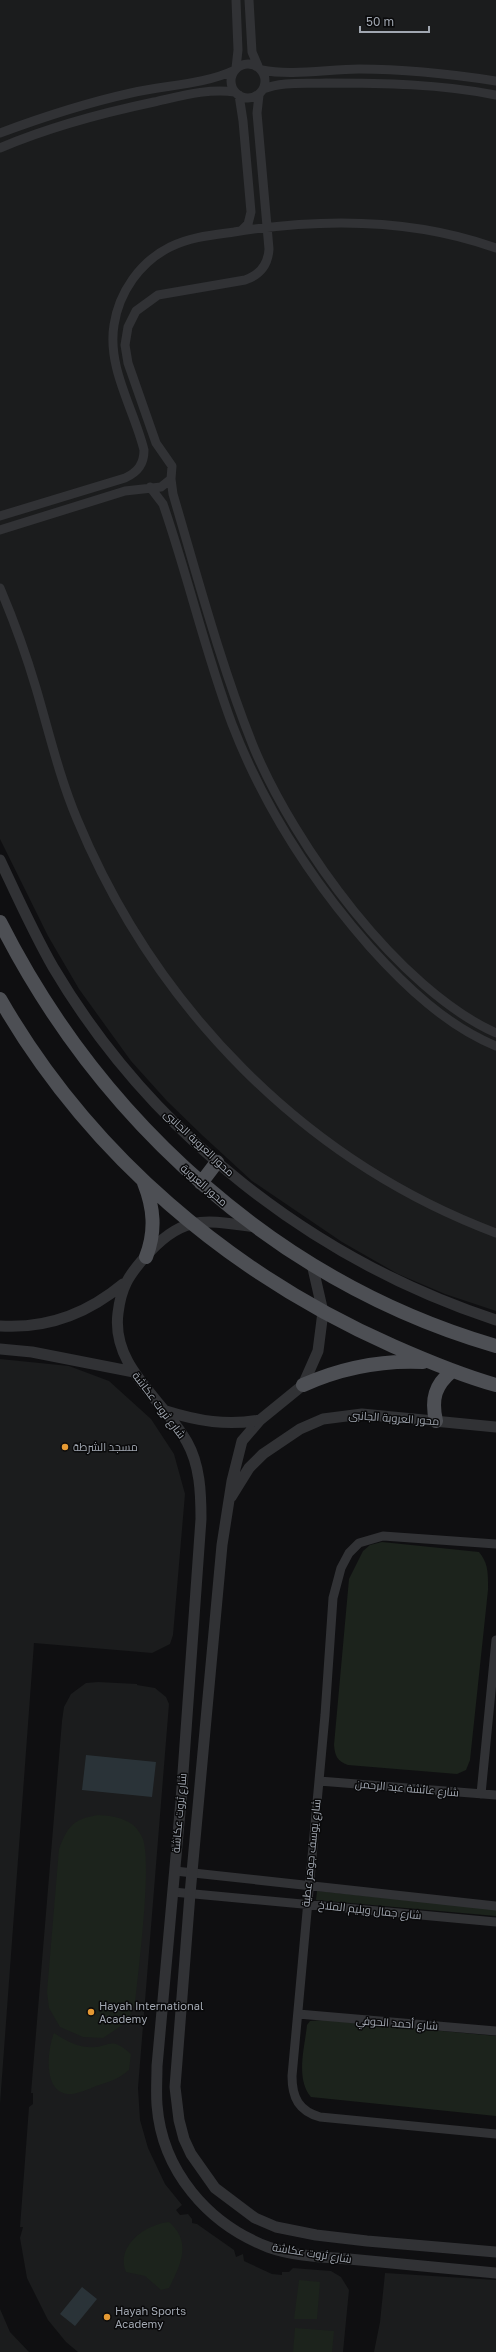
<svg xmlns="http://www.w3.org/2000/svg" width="496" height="2352" viewBox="0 0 496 2352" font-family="'Golos Text',Cairo,sans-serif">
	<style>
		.built { fill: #1b1c1d }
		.green { fill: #1c231c }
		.water { fill: #2a3338 }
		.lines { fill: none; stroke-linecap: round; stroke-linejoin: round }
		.minor { stroke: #313235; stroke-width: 9 }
		.tertiary { stroke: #313235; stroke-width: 11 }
		.primary { stroke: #4d4f54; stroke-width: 14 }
		.poi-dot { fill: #e59933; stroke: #0a0a0b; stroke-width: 1.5 }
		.labels { text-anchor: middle; stroke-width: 3; stroke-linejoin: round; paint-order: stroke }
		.street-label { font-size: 11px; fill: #a1a7b1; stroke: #0a0a0b }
		.poi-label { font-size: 11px; fill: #a1a7b1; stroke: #0a0a0b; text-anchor: start }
	</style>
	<rect width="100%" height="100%" fill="#0f0f11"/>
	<path class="built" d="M0 0H496V1311L445 1294 398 1274 342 1242 252 1181 202 1135 167 1101 131 1061 79 989 48 936 0 839Z
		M0 1359 69 1366 109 1381 151 1419 174 1454 185 1494 173 1635 170 1644 152 1653 34 1643 0 2104Z
		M98 1682 137 1684V1685L155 1688 166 1697 169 1704 138 2088 140 2120 148 2148 165 2184 182 2205 176 2210 180 2215 188 2214 192 2219V2223L197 2224 234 2250 236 2257 243 2254 244 2261 272 2274 282 2275V2272H289L293 2268 318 2270 331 2271 341 2277 349 2290 343 2352H78L66 2342 48 2320 27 2278 20 2238 23 2227H20L29 2107 33 2104V2093H31L62 1721 64 1707 71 1694 86 1683Z
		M385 2273 496 2280V2352H374L380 2322Z
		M0 2309 10 2332 29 2352H0Z"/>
	<path class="green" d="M382 1542 479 1552C489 1564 488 1575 488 1590L470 1760 466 1770 457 1774 348 1765C337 1761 335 1756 334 1745L349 1579 363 1551 370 1545Z
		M98 1815C116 1816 134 1819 142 1837 153 1857 138 1974 135 2004L127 2022 103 2038 83 2037 60 2027 49 2008 47 1992 59 1849C68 1825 74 1819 98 1815Z
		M317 1891 496 1909V1916L316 1900Z
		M324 2020 496 2036V2116L311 2097C295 2079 305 2046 307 2025L310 2021Z
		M54 2033C65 2040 75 2046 88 2047 110 2049 109 2034 131 2054L129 2070C119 2079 109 2082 96 2086 89 2089 80 2093 72 2094 42 2096 47 2050 54 2033Z
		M169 2222C192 2242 181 2264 169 2288L161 2290 145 2276 126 2272C115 2246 146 2224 169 2222Z
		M299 2280 320 2282 317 2319H294Z
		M295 2328 334 2331 332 2352H293Z"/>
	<path class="water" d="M86 1755 156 1762 152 1797 82 1790Z
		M82 2287 97 2299 75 2326 60 2314Z"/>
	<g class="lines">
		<path class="minor" d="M236 0 238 50 236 68
			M249 0 252 52 258 66
			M231 81a17 17 0 1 1 34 0a17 17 0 1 1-34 0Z
			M262 70C291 76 329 69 359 69 405 69 451 74 496 81
			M263 89C283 81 305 84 326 83 383 83 440 84 496 95
			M239 95 243 121 251 212 248 224 242 230
			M0 133C43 117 86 103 131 93 165 85 203 85 235 70
			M0 148C49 127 102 113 154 102 181 96 208 88 235 92
			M171 479 173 494C198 579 221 666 254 748 295 846 398 989 496 1033
			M150 487 163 504C188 576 205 652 232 724 264 807 311 880 370 947 405 986 447 1026 496 1046
			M0 516 125 478C138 472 144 464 144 450 134 409 107 368 114 325 119 292 140 262 170 247 190 237 212 235 234 232 321 218 412 218 496 248
			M0 530 125 491 161 487 171 479 172 466 156 443 128 363 125 345 128 327 136 311 158 295 245 280C260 275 268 265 269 249L257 113 259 95
			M0 588C14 621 26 654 36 688 49 732 59 776 77 819 155 1007 304 1161 496 1233
			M496 1544 383 1536 359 1543 349 1553 341 1568 333 1598 325 1715 292 2076C292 2098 299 2111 320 2117L496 2134
			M319 1781 496 1795
			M481 1794 496 1640
			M175 1871 496 1906
			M173 1892 496 1922
			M298 2014 496 2031"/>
		<path class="tertiary" d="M0 860C17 896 33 932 53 967 151 1133 313 1260 496 1320
			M256 1227C204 1220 182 1214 145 1257 128 1276 121 1288 118 1313 111 1367 163 1399 187 1442 200 1465 201 1493 201 1519L181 1801 157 2066C157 2079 156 2092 157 2105 162 2171 208 2224 268 2247 293 2256 322 2257 349 2259 398 2264 447 2268 496 2273
			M312 1264 323 1312 318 1351 303 1385 260 1420 242 1441 232 1481 222 1545 190 1894 175 2087 179 2120 184 2139 191 2154 215 2188 255 2218 276 2227 316 2235 367 2241 496 2252
			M0 1326C47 1329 87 1314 123 1284
			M0 1349 32 1352 134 1372
			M166 1411C198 1421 227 1426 260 1420
			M231 1497 249 1468 263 1454 300 1429 323 1419 362 1414 496 1427"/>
		<path class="primary" d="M0 922C101 1122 279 1283 496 1346
			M0 999C89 1154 230 1274 393 1346 427 1361 460 1375 496 1385
			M144 1183C154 1208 156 1231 146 1257
			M201 1183 217 1162
			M303 1385C341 1368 380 1360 423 1362
			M436 1421C431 1399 435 1385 452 1371"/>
	</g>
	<g class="poi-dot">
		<circle cx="65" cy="1447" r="4"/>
		<circle cx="91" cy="2012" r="4"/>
		<circle cx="107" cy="2317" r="4"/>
	</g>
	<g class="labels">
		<g class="street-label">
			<text transform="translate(199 1143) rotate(43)" y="4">محور العروبة الجانبى</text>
			<text transform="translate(204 1185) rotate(41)" y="4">محور العروبة</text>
			<text transform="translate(159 1405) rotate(53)" y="4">شارع ثروت عكاشة</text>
			<text transform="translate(394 1418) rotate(4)" y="4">محور العروبة الجانبى</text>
			<text transform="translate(407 1788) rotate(5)" y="4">شارع عائشة عبد الرحمن</text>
			<text transform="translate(179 1813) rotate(-85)" y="4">شارع ثروت عكاشة</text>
			<text transform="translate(311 1853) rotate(-84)" y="4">شارع يوسف جوهر عطية</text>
			<text transform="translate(370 1910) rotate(6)" y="4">شارع جمال ويليم الملاخ</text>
			<text transform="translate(397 2023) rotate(4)" y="4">شارع أحمد الحوفي</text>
			<text transform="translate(312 2253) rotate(9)" y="4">شارع ثروت عكاشة</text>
		</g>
		<g class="poi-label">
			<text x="73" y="1451">مسجد الشرطة</text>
			<text x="99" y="2010">Hayah International<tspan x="99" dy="13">Academy</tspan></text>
			<text x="115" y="2315">Hayah Sports<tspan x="115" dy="13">Academy</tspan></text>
		</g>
	</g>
	<path d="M360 26v6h69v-6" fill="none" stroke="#a1a7b1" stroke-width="2"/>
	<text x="366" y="26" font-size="12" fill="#a1a7b1" stroke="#0a0a0b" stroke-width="3" paint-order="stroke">50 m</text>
</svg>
